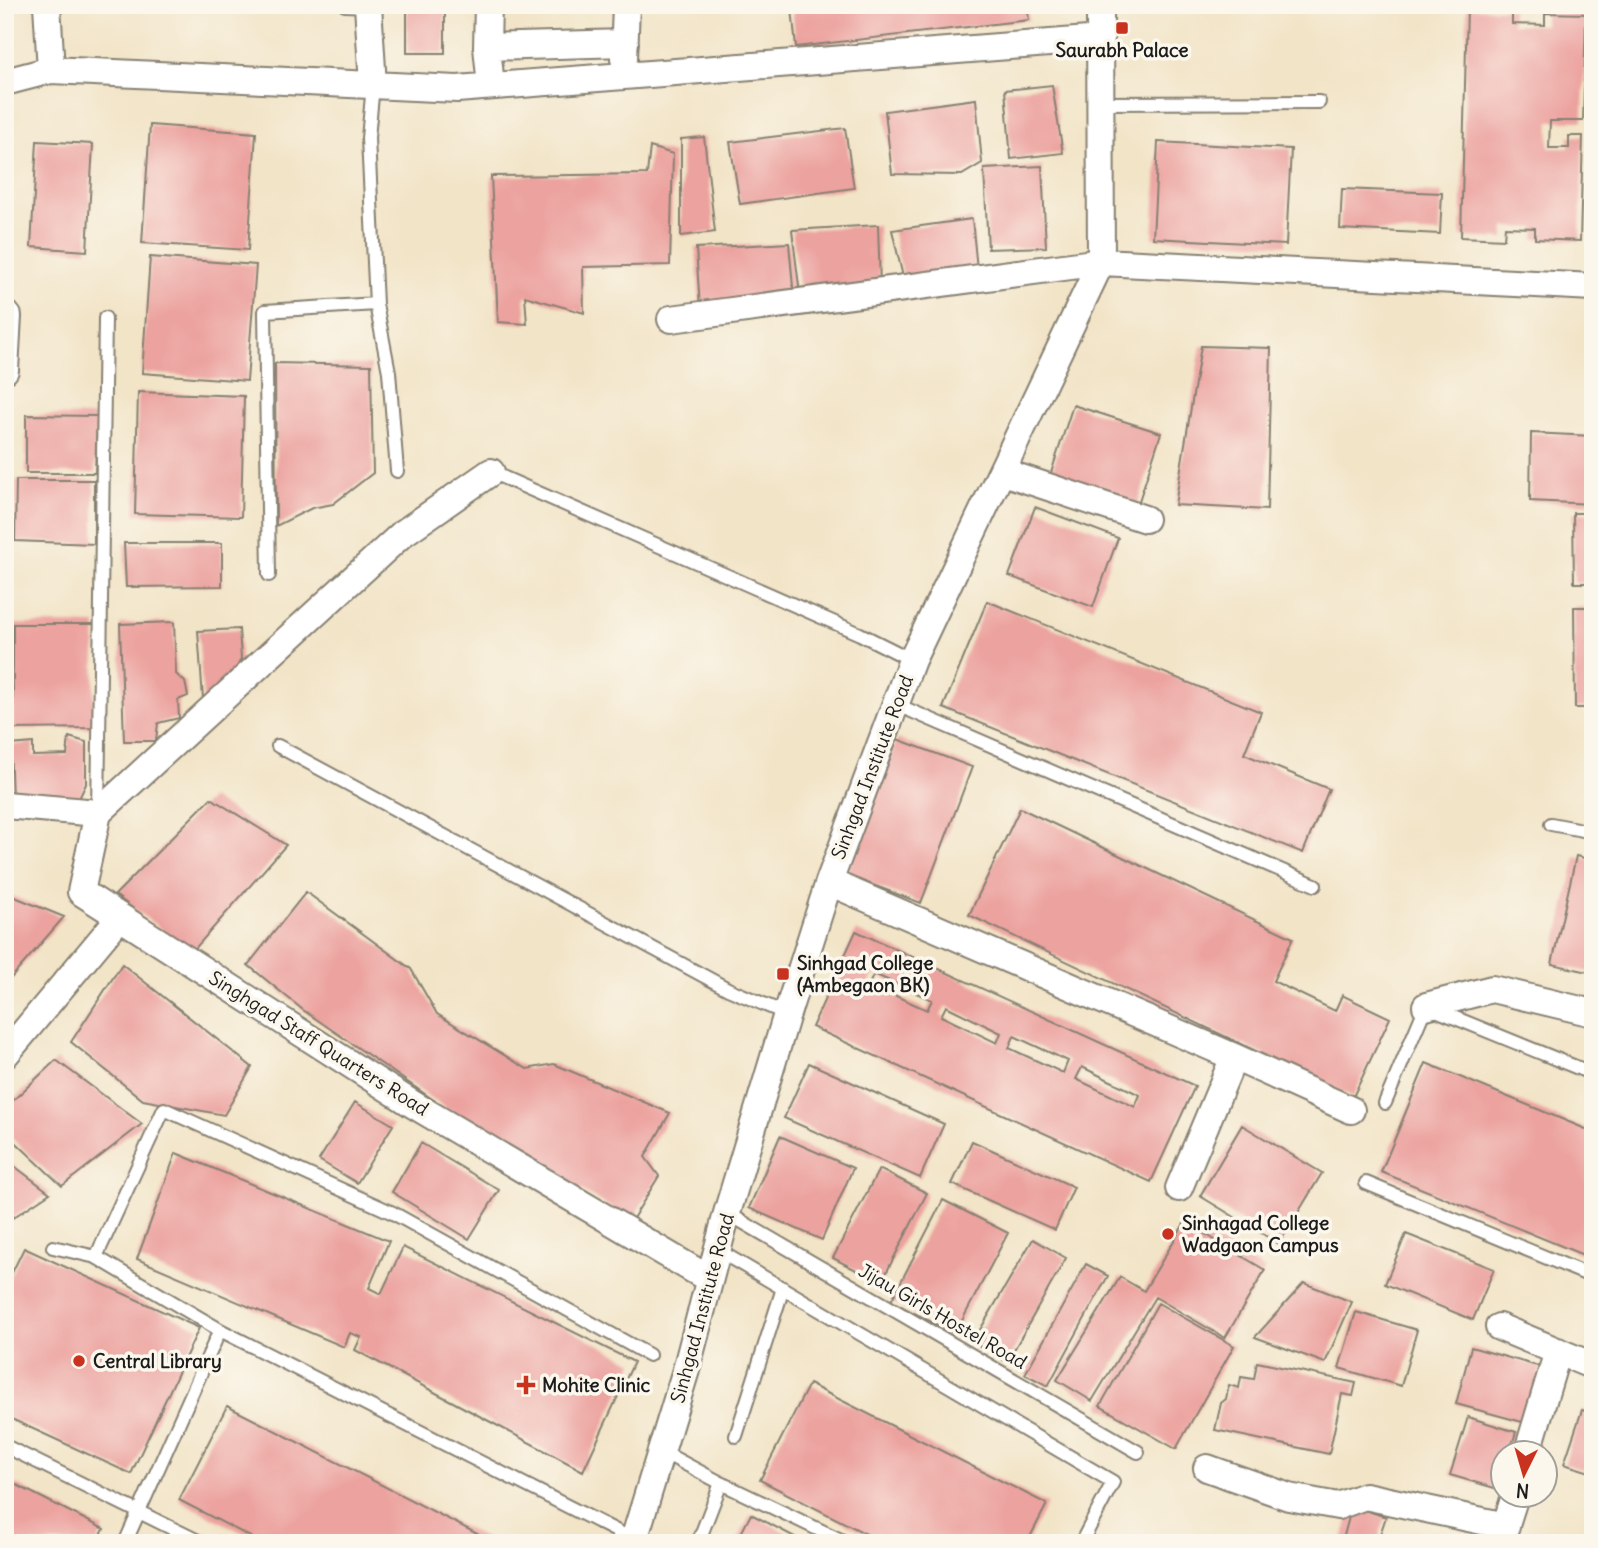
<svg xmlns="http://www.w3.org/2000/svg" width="1598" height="1548" viewBox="0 0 1598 1548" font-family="Delius,sans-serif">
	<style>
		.building { fill: #eca29f; fill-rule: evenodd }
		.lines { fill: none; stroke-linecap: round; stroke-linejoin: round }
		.lane-casing { stroke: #878072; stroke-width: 16 }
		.street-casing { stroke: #878072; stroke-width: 30 }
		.lane { stroke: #fff; stroke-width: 12 }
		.street { stroke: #fff; stroke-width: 26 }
		.poi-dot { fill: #c8321e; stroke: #fbf7ec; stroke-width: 2.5 }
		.labels { text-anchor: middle; stroke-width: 7; stroke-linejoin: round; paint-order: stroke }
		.poi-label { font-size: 19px; font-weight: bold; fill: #1c1c1c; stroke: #fbf7ec; text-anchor: start }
		.street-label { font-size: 19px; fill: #1c1c1c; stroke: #fbf7ec }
	</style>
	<rect width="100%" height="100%" fill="#fbf7ec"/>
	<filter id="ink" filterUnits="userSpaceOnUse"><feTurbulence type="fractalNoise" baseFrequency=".0143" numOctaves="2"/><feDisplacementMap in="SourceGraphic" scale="14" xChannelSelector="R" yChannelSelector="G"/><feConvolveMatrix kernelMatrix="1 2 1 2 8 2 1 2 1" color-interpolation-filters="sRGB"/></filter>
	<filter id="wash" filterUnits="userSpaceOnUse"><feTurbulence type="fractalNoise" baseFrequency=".00686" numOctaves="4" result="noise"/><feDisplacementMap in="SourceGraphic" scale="28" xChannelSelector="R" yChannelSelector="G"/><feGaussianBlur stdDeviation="1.57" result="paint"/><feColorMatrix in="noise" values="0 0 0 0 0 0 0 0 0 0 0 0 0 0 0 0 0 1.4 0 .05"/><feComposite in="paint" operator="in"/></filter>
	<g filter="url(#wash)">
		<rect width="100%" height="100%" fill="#f2e4c7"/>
		<g id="blocks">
			<path class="building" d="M407 5H445V53H407Z
				M826 5H1027L1029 20 796 47 792 9Z
				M1467 8 1512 9V24L1545 25V13L1586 14 1583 121H1550L1549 148H1569V136H1583L1580 241 1535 239V228L1505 227 1504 239 1461 237Z
				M1052 85 1063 153 1011 159 1005 90Z
				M976 99 982 163 962 175 892 174 885 111Z
				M150 125 256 133 248 250 142 243Z
				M845 128 854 188 740 204 730 142Z
				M704 137 715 232 681 236V139Z
				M37 141 93 144 87 251 31 247Z
				M1158 142 1291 149 1286 245 1153 238Z
				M650 147 673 154 670 265 583 267 584 313 525 296 527 324 498 322 491 176 647 174Z
				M1042 166 1046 247 988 249 984 169Z
				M1342 189 1442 193 1440 234 1340 229Z
				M5 202H7L10 256 5 255Z
				M972 219 977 269 903 277 892 230Z
				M878 225 880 286 800 294 792 230Z
				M789 243 794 298 700 308 696 248Z
				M150 257 256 265 247 381 142 373Z
				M1201 346 1271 348 1267 510 1175 505Z
				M275 363 371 365 373 473 333 504 312 508 276 526Z
				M138 392 244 396 241 517 135 514Z
				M1073 405 1161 433 1138 504 1050 476Z
				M26 415 97 416 95 473H26Z
				M1531 433 1593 436V504L1530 501Z
				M16 480H94V544L15 541Z
				M1035 507 1118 538 1093 607 1009 576Z
				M1573 513H1593V583H1574Z
				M124 543H222V586L126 587Z
				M987 601 1261 712 1244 754 1329 789 1303 853 943 708Z
				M1574 607H1593V708H1575Z
				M174 622 176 674 185 682 188 696 178 700 179 718 158 723 156 741H124L120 624Z
				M13 624H96L93 728 13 729Z
				M239 629 241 659 234 673 214 699H203L198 631Z
				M69 737 86 742V784L76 805 12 798 10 745 33 743V756L67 755Z
				M897 739 972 767 921 903 846 875Z
				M211 798 286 845 192 952 115 895Z
				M1020 808 1293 938 1273 981 1335 1011 1342 995 1390 1018 1353 1097 969 915Z
				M1576 856 1593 860V973L1552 964Z
				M306 892 411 969 437 1014 527 1069 554 1064 670 1113 645 1157 659 1176 632 1220 457 1116 303 1010 248 965Z
				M5 893 64 917 5 985Z
				M856 931 1195 1086 1151 1182 812 1027ZM874 974 932 1000 927 1010 869 984ZM946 1006 1001 1033 997 1043 941 1016ZM1014 1036 1068 1061 1063 1073 1009 1048ZM1082 1067 1140 1095 1135 1107 1076 1079Z
				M122 964 252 1067 224 1115 143 1100 71 1042Z
				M56 1060 142 1124 62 1186 5 1132V1108Z
				M809 1063 944 1124 920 1178 784 1118Z
				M1426 1063 1593 1132V1259L1381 1172Z
				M355 1102 393 1125 357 1183 319 1160Z
				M1242 1125 1322 1173 1279 1244 1200 1196Z
				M780 1136 853 1168 822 1240 749 1208Z
				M972 1141 1074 1187 1055 1230 952 1184Z
				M421 1143 499 1190 469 1239 392 1192Z
				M176 1153 389 1241 369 1288 381 1294 403 1247 634 1362 583 1471 355 1350 361 1337 350 1333 344 1347 137 1259Z
				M5 1159 50 1193 5 1223Z
				M879 1169 927 1193 881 1283 833 1258Z
				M943 1200 1008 1233 955 1334 891 1301Z
				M1185 1222 1265 1270 1225 1338 1155 1297 1092 1401 1057 1380 1120 1277 1144 1291Z
				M1406 1234 1494 1269 1473 1320 1385 1284Z
				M1033 1239 1066 1258 1007 1362 973 1342Z
				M24 1248 199 1328 131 1474 5 1416V1383L9 1375 5 1373V1287Z
				M1086 1264 1108 1276 1048 1386 1025 1374Z
				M1304 1283 1352 1302 1325 1363 1255 1337Z
				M1158 1303 1234 1346 1176 1449 1100 1406Z
				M1356 1312 1417 1330 1401 1386 1339 1368Z
				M1471 1347 1541 1367 1526 1423 1456 1404Z
				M1257 1362 1356 1383 1353 1396 1342 1394 1329 1454 1215 1430 1221 1403 1226 1399 1229 1385 1239 1388 1241 1377 1254 1379Z
				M809 1384 1047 1504 1027 1543H884L760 1480Z
				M227 1406 495 1543H262L179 1500Z
				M1582 1410 1593 1413V1473L1564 1464Z
				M1468 1417 1516 1432 1509 1454H1504V1471L1498 1489 1450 1475Z
				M5 1479 104 1529 97 1543H5Z
				M1352 1506 1386 1517 1377 1543H1342Z
				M751 1514 806 1543H736Z"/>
		</g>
	</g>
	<g filter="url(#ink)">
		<use href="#blocks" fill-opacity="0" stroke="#878072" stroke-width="2"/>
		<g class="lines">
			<defs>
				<path id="lane" d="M345 5 369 6
					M373 85 368 138 376 304 389 372 397 471
					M1101 103 1319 102
					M491 472 860 634 912 660
					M269 575 265 311 376 304
					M895 704 1315 885
					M278 746 728 989 787 1014
					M98 812 105 318
					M1551 824 1593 832
					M1385 1103 1426 1006 1593 1074
					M1366 1183 1593 1277
					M727 1213 1138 1452
					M53 1247 96 1257
					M719 1251 1113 1482 1081 1543
					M220 1330 96 1257 164 1109 393 1213 649 1355
					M736 1436 783 1288
					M5 1446 202 1543
					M661 1451 721 1483 847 1543
					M125 1543 220 1330 634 1540
					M698 1543 721 1483"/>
				<path id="street" d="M47 5 51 70
					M368 5 373 85
					M488 5 487 47 491 86
					M487 47 625 43
					M624 59 626 5
					M5 82 51 70 457 89 1101 39
					M5 316H8L5 370
					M671 319 1101 262 1593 287
					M1003 472 1145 519
					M5 805 98 813
					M98 813 81 892 414 1105 709 1279
					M98 813 402 534 491 472
					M829 882 1234 1057 1351 1110
					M1426 1006 1492 989 1593 1013
					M5 1055 120 917
					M1179 1188 1234 1057
					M1499 1327 1593 1366
					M1527 1454 1558 1351
					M1207 1468 1289 1497 1338 1506 1365 1496 1506 1526
					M1501 1540 1515 1496
					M633 1543 686 1370 727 1213 787 1014 829 882 912 660 1101 262 1100 5"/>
			</defs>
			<use href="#lane" class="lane-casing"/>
			<use href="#street" class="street-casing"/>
			<use href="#lane" class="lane"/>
			<use href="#street" class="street"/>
		</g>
	</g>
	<g class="poi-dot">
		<rect x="1115" y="21" width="14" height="14" rx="3.5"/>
		<rect x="776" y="967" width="14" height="14" rx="3.5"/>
		<circle cx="1168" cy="1234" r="7"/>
		<circle cx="79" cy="1361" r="7"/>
		<path d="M522.5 1374.5h7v7h7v7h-7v7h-7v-7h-7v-7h7z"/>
	</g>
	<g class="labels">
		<g class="poi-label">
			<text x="1122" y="57" text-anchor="middle">Saurabh Palace</text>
			<text x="797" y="970">Sinhgad College<tspan x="797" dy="22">(Ambegaon BK)</tspan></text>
			<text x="1182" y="1230">Sinhagad College<tspan x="1182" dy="22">Wadgaon Campus</tspan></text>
			<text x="93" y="1368">Central Library</text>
			<text x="542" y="1392">Mohite Clinic</text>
		</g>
		<g class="street-label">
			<text transform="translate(872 767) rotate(-69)" y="7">Sinhgad Institute Road</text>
			<text transform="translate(319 1043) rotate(32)" y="7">Singhgad Staff Quarters Road</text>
			<text transform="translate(702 1308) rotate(-75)" y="7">Sinhgad Institute Road</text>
			<text transform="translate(943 1316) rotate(30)" y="7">Jijau Girls Hostel Road</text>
		</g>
	</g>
	<rect width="1598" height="1548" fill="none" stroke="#fbf7ec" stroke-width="28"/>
	<g transform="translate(1524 1474) rotate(185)"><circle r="33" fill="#fbf7ec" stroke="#a29f99" stroke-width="2"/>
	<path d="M0-5L12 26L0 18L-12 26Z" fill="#c8321e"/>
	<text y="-10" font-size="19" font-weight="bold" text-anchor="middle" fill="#1c1c1c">N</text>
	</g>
</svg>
